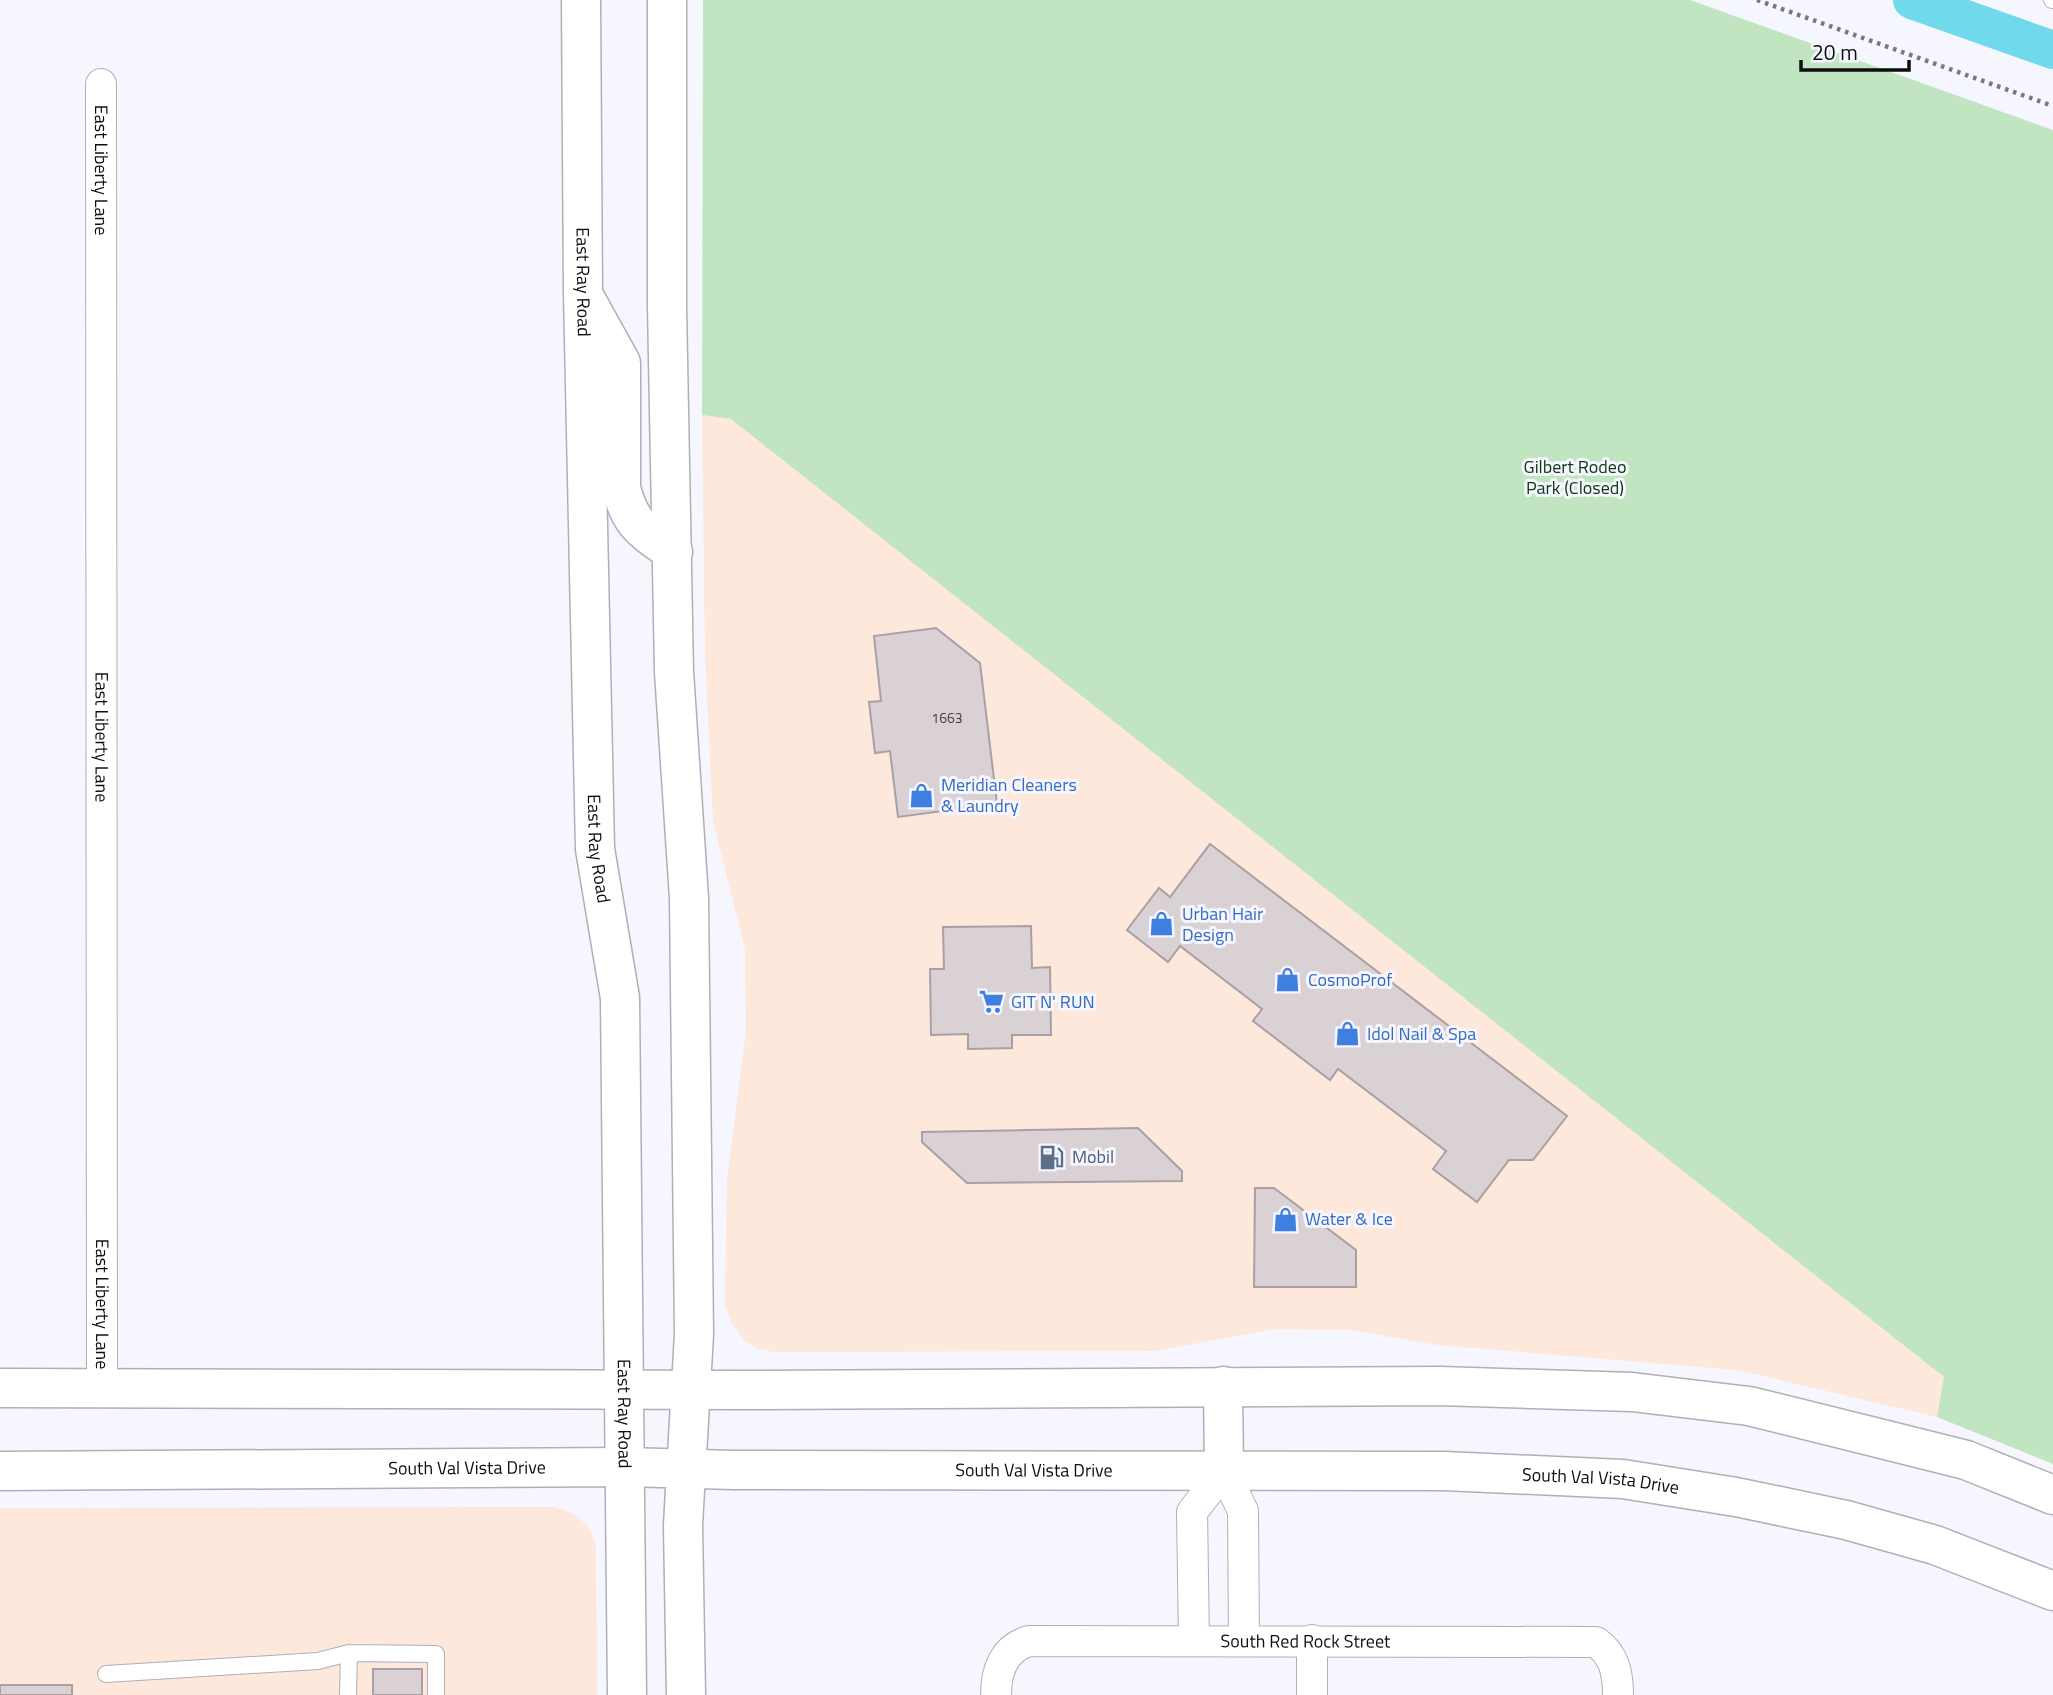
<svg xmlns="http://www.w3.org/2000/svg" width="2053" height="1695" viewBox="0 0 2053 1695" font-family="'Titillium Web',sans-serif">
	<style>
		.commercial { fill: #fee7db }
		.green { fill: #c0e5c0 }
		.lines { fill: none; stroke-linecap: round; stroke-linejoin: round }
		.canal { stroke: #71d9ec; stroke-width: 38 }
		.building { fill: #dad1d5; stroke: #a9a0a3; stroke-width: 2 }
		.service-casing { stroke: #afb0b7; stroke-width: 18 }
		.minor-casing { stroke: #afb0b7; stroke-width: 32 }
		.secondary-casing { stroke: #afb0b7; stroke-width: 41 }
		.primary-casing { stroke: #afb0b7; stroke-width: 41 }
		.path { stroke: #78797e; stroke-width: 4.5; stroke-dasharray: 3.5 5; stroke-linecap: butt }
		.service { stroke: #fff; stroke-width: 16 }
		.minor { stroke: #fff; stroke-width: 30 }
		.secondary { stroke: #fff; stroke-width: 38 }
		.primary { stroke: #fff; stroke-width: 38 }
		.labels { text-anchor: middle; stroke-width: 6; stroke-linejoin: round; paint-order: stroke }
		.number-label { font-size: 14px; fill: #403f41 }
		.street-label { font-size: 18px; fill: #0d0e10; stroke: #f5f6fe }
		.park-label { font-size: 18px; fill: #0e3712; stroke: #f5f6fe }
		.shop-label { font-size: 18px; fill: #366cbe; stroke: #f5f6fe; text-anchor: start }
		.service-label { font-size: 18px; fill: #4e5e75; stroke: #f5f6fe; text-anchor: start }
	</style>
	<rect width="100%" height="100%" fill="#f5f6fe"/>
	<path class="commercial" d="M702 415 731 418 1944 1377 1937 1417 1737 1370 1438 1345 1349 1330 1273 1329 1156 1351 774 1352 757 1348 744 1340 730 1320 725 1303 727 1180 746 1032 745 949 713 822 705 652Z
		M555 1507 574 1514 589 1527 596 1547 597 1695H0V1508Z"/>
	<path class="green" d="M703 0H1690L2053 130V1464L1937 1417 1944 1377 731 419 702 415Z"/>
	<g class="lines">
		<path class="canal" d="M1912 0 2053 50"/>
	</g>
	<path class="building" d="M936 628 980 663 997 804 898 817 890 751 875 753 869 702 881 701 874 636Z
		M1210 844 1567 1116 1533 1160H1509L1477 1202 1433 1169 1446 1151 1338 1069 1330 1080 1253 1021 1262 1009 1180 946 1168 962 1127 930 1159 888 1170 897Z
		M1031 926 1032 968 1050 967 1051 1035H1012V1048L968 1049V1034L931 1035 930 969H944L943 927Z
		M1138 1128 1182 1171V1181L967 1183 922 1142V1132Z
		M1255 1188H1274L1356 1250V1287H1254Z
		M373 1669H422V1695H373Z
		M0 1685H72V1695H0Z"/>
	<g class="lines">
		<defs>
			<path id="service" d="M2052 0H2053
				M106 1674 318 1661 349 1653 436 1654V1695
				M348 1695 349 1653"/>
			<g id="minor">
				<path id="s1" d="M101 84 102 1388"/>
				<path d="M1194 1641 1192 1512 1224 1471 1243 1511 1244 1641"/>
				<path id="s2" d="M996 1695C996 1670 1004 1648 1029 1641L1596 1642C1614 1655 1618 1672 1618 1695"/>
				<path d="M1312 1695V1640"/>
			</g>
			<g id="secondary">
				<path d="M1223 1386 1224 1471"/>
				<path d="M0 1388 745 1390 1440 1386 1632 1392 1749 1406 1870 1436 1966 1460 2053 1495"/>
				<path id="s3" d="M0 1471 626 1467 734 1470 1444 1471 1623 1479 1736 1497 1846 1520 1935 1545 2053 1591"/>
			</g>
			<g id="primary">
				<path id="s4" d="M581 0 583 293 595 849 620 998 627 1695"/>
				<path d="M667 0V306L674 672 689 898 694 1334 683 1525 686 1695"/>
				<path d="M585 298 621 363V488C631 526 643 530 673 552"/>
			</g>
		</defs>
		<use href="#service" class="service-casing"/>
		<use href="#minor" class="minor-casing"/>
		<use href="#secondary" class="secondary-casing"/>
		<use href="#primary" class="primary-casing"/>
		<path class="path" d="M1757 0 2053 106"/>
		<use href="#service" class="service"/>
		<use href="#minor" class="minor"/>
		<use href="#secondary" class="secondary"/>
		<use href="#primary" class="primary"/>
	</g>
	<defs>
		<symbol id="shop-bare" viewBox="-9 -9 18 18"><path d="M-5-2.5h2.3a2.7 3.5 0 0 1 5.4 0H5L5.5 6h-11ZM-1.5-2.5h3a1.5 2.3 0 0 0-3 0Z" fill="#3f7fe0" stroke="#f5f6fe" stroke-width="2.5" paint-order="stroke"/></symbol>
		<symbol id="supermarket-bare" viewBox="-9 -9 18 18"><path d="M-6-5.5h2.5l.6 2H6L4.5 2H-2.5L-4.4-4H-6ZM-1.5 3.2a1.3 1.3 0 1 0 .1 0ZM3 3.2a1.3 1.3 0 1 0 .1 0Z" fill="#3f7fe0" stroke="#f5f6fe" stroke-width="2.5" paint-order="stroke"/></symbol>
		<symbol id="fuel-bare" viewBox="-9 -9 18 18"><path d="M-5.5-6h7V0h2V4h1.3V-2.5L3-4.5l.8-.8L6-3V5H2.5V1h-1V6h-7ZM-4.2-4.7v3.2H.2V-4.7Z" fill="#5c6f8a" stroke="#f5f6fe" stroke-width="2.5" paint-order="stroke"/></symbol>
	</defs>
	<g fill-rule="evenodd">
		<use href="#shop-bare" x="904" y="778" width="35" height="35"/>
		<use href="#shop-bare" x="1144" y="906" width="35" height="35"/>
		<use href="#shop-bare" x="1270" y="962" width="35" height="35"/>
		<use href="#supermarket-bare" x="974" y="984" width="35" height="35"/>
		<use href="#shop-bare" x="1330" y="1016" width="35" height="35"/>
		<use href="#fuel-bare" x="1034" y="1140" width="35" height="35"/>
		<use href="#shop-bare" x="1268" y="1202" width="35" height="35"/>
	</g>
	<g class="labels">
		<g class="number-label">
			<text x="947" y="723">1663</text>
		</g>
		<g class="street-label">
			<text dy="6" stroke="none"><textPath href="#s1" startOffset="86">East Liberty Lane</textPath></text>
			<text dy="6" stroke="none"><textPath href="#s4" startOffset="282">East Ray Road</textPath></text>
			<text dy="6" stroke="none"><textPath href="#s1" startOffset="653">East Liberty Lane</textPath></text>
			<text dy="6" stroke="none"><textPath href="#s4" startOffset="849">East Ray Road</textPath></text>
			<text dy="6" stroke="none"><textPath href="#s1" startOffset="1220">East Liberty Lane</textPath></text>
			<text dy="6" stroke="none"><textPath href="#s4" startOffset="1416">East Ray Road</textPath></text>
			<text dy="6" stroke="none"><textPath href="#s3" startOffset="467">South Val Vista Drive</textPath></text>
			<text dy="6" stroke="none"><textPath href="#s3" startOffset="1034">South Val Vista Drive</textPath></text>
			<text dy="6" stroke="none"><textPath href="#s3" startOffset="1601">South Val Vista Drive</textPath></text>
			<text dy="6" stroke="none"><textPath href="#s2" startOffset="345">South Red Rock Street</textPath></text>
		</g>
		<g class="park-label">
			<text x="1575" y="473">Gilbert Rodeo<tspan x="1575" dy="21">Park (Closed)</tspan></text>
		</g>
		<g class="shop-label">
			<text x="941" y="791">Meridian Cleaners<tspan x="941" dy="21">&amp; Laundry</tspan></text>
			<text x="1182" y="920">Urban Hair<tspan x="1182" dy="21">Design</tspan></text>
			<text x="1308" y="986">CosmoProf</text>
			<text x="1011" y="1008">GIT N' RUN</text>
			<text x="1367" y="1040">Idol Nail &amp; Spa</text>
			<text x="1305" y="1225">Water &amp; Ice</text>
		</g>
		<g class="service-label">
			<text x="1072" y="1163">Mobil</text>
		</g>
	</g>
	<path d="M1801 60v10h108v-10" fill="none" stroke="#0d0e10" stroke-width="3.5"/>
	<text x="1812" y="60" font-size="21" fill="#0d0e10" stroke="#f5f6fe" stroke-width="5" paint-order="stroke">20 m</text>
</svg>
